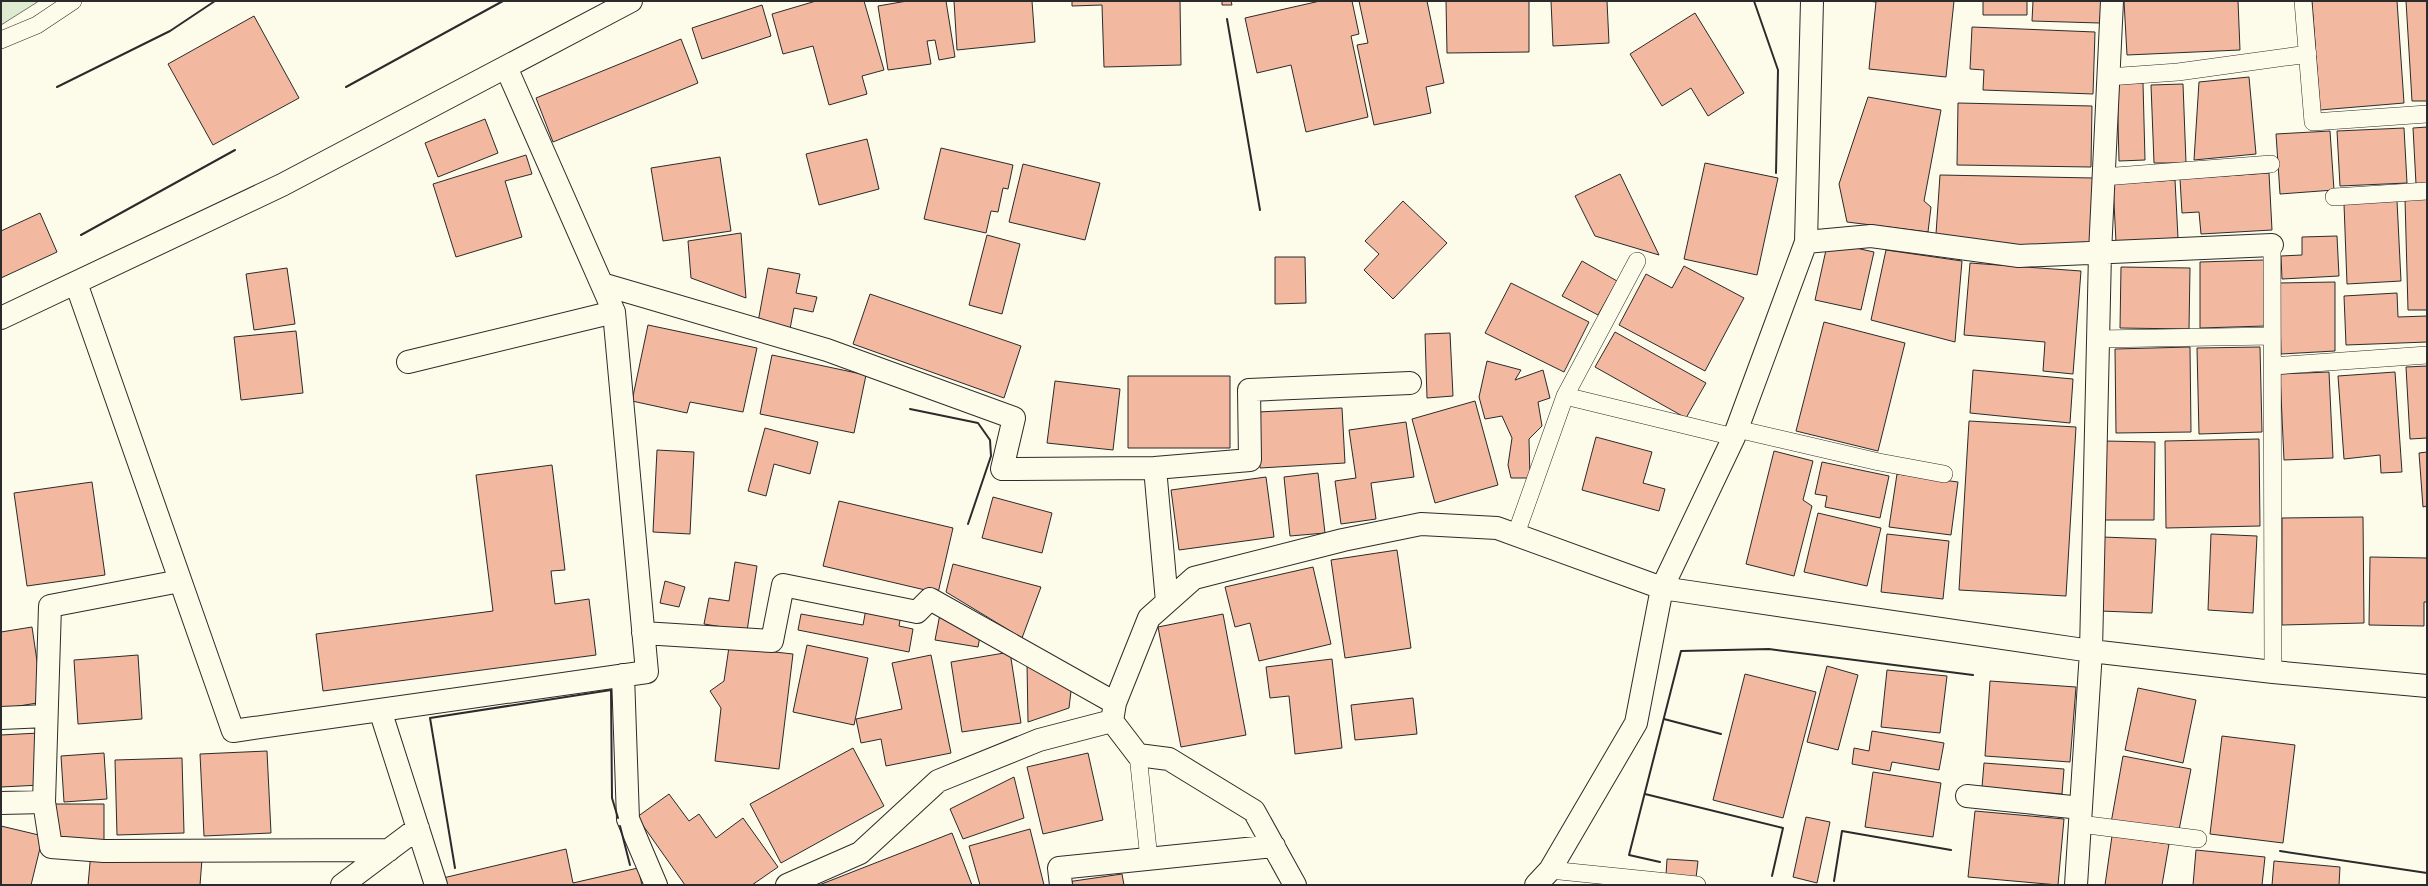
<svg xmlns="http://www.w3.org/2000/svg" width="2428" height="886" viewBox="0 0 2428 886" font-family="Quicksand,sans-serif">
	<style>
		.green { fill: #deebd1; stroke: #74746e }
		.building { fill: #f2b8a0; stroke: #2b2b2b }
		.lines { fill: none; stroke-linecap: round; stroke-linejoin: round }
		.lane-casing { stroke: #2b2b2b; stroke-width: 18 }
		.street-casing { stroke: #2b2b2b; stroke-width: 24 }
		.lane { stroke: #fdfbea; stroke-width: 17 }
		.street { stroke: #fdfbea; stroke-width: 22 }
		.wall { stroke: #2b2b2b; stroke-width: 2 }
	</style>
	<rect width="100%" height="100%" fill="#fdfbea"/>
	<path class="green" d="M1 1H39L1 25Z"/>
	<path class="building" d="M816 1H864L884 70 862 76 867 94 829 105 813 46 783 54 772 14Z
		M907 1H946L955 57 939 60 935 40 927 41 931 64 888 70 878 6Z
		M954 1H1032L1035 42 957 50Z
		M1072 1H1180L1181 65 1104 67 1102 5 1072 6Z
		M1222 1H1231L1232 5H1222Z
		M1320 1H1352L1359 34 1351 36 1368 117 1306 132 1291 65 1257 73 1245 18Z
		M1359 1H1427L1444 83 1426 87 1431 113 1374 125 1357 45 1368 43Z
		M1446 1H1529V52L1447 53Z
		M1551 1H1607L1609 43 1553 46Z
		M1868 1H1954L1946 77 1869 69 1876 2Z
		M1983 1H2027V15H1983Z
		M2033 1H2101L2100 23 2032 21Z
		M2124 1H2238L2240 50 2127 55Z
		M2312 1H2397L2404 103 2320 110Z
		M2406 1H2427V101H2412Z
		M762 5 771 36 702 59 692 28Z
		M1695 13 1744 93 1708 116 1691 88 1662 106 1630 54Z
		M254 16 299 98 213 145 168 64Z
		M1972 27 2095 32 2093 94 1983 90 1984 70 1970 69Z
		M681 39 698 83 553 142 536 98Z
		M2249 77 2256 154 2194 160 2199 82Z
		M2143 83 2145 160 2119 161 2117 84Z
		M2183 84 2186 163H2154L2151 85Z
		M1868 97 1941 110 1924 201 1931 207 1928 232 1847 222 1839 184Z
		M1958 103 2092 106 2091 167 1957 165Z
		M485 119 498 153 438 177 425 143Z
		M2427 127V183L2416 184 2413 128Z
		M2404 128 2407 183 2340 186 2337 131Z
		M2330 131 2334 190 2280 194 2276 134Z
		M867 139 879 189 819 205 806 154Z
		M941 148 1013 165 1008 189 1003 188 998 212 991 211 986 233 924 219Z
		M526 155 532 174 505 181 522 237 456 257 433 184Z
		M720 157 731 231 663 241 651 168Z
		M1705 163 1778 178 1757 275 1684 259Z
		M1023 164 1100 183 1085 240 1009 222Z
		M2269 173 2272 230 2201 234 2199 212 2182 213 2180 179Z
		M1620 174 1659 255 1595 236 1575 196Z
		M1940 175 2093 178 2091 242 2013 246 1936 234Z
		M2175 180 2178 238 2116 242 2113 184Z
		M2427 198V310H2408L2405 199Z
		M1403 201 1447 243 1393 299 1364 270 1379 254 1365 241Z
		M2397 201 2401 281 2347 284 2344 204Z
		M40 213 57 252 1 278V231Z
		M741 233 746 298 691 278 688 241Z
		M987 235 1020 244 1002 314 969 305Z
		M2337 236 2339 276 2282 279 2281 256 2302 255V237Z
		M1856 248 1874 252 1861 310 1815 300 1826 250Z
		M1886 250 1962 261 1955 342 1871 320Z
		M1275 257H1305L1306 303 1275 304Z
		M2264 260 2265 326 2200 328V262Z
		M1582 261 1617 281 1598 315 1562 296Z
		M1970 263 2081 271 2073 374 2043 371 2045 342 1964 335Z
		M1684 266 1744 298 1705 371 1619 325 1646 274 1672 288Z
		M2121 267 2190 268 2189 329 2120 328Z
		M287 268 295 324 254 330 246 274Z
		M768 268 800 274 796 293 817 297 813 312 794 308 790 329 758 322Z
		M2335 282V351L2281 354 2279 283Z
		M1511 283 1589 322 1564 372 1485 333Z
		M2397 293 2398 317 2427 316V342L2346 345 2344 296Z
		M870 294 1021 346 1004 398 853 344Z
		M1824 322 1905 343 1878 451 1796 431Z
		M648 325 757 348 743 412 690 402 687 413 632 401Z
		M296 331 303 393 241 400 234 337Z
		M1615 332 1706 383 1686 418 1595 367Z
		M1450 333 1453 396 1427 398 1425 334Z
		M2190 347 2191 432 2116 433 2115 349Z
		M2260 347 2262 432 2199 434 2197 348Z
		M772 355 866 375 854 433 760 414Z
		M1487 361 1521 370 1515 380 1543 370 1550 398 1538 402 1542 426 1529 439 1530 478H1511L1508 465 1512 438 1502 416 1485 419 1479 397Z
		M2427 366V438L2410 439 2406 367Z
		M1973 370 2073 379 2070 423 1970 413Z
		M2329 372 2333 458 2284 460 2280 374Z
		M2395 372 2402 472 2381 473 2380 455 2344 459 2338 376Z
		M1128 376H1230V448H1128Z
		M1055 381 1120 389 1113 450 1047 443Z
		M1475 401 1498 485 1435 503 1412 419Z
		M1342 408 1345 463 1260 468 1258 412Z
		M1969 421 2076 427 2066 596 1959 590Z
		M1406 422 1414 477 1371 483 1376 519 1341 524 1335 481 1356 478 1349 430Z
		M765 428 818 442 810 474 774 464 766 496 748 491Z
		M1596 437 1652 452 1643 483 1665 489 1659 511 1582 490Z
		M2259 439 2260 526 2166 528 2165 441Z
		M2104 441 2155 442 2154 520H2103Z
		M657 450 694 452 690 534 653 532Z
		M1774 451 1813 461 1803 500 1812 506 1794 576 1746 564Z
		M2427 452V506L2423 507 2419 453Z
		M1822 462 1889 476 1880 518 1825 507 1827 496 1815 494Z
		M552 465 565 570 551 571 555 604 589 599 596 655 323 691 316 634 493 611 476 475Z
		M1318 473 1325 533 1290 536 1284 477Z
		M1897 474 1958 482 1951 535 1889 527Z
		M1266 477 1274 537 1179 550 1171 490Z
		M92 482 105 575 27 586 14 493Z
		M993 497 1052 513 1042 553 982 538Z
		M839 501 953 528 938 593 823 566Z
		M1818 513 1881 528 1867 586 1804 572Z
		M2363 517 2364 623 2282 625V518Z
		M1887 534 1949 541 1943 599 1881 592Z
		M2211 534 2257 536 2253 613 2208 610Z
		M2102 537 2156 539 2152 613 2100 611Z
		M1397 550 1411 648 1345 658 1331 560Z
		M2370 557 2427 558V602H2424V626L2369 625Z
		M735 562 757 566 747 631 704 624 709 598 729 601Z
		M953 564 1041 587 1022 638 946 592Z
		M1313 567 1331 644 1259 661 1250 623 1235 627 1225 587Z
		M665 581 685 587 679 607 660 603Z
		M866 609 901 615 899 626 913 629 909 652 798 630 801 614 863 625Z
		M940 614 980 636 978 647 935 640Z
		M1223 614 1246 735 1181 747 1158 627Z
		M32 627 43 702 1 709V632Z
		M807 645 868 658 854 725 793 712Z
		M729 647 793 654 779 769 715 761 721 708 710 691 724 681Z
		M1010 652 1021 723 962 732 951 662Z
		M138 655 142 719 78 724 74 660Z
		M931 655 951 753 886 766 881 739 861 743 856 719 902 709 892 663Z
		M1332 659 1342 748 1295 754 1289 696 1270 698 1266 667Z
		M1027 663 1071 691 1069 708 1028 722Z
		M1827 666 1858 675 1838 750 1807 742Z
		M1887 670 1947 676 1940 733 1881 727Z
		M1745 674 1816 692 1783 818 1713 800Z
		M1990 681 2076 687 2070 762 1985 756Z
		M2138 688 2196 700 2183 763 2125 750Z
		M1413 698 1417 734 1355 740 1351 705Z
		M1872 731 1944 743 1939 770 1892 762 1890 771 1852 764 1854 748 1869 751Z
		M39 733 41 785 1 787V735Z
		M2222 736 2295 745 2283 843 2210 834Z
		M853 748 884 806 781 863 750 804Z
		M267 751 271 833 204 836 200 754Z
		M104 753 107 799 64 802 61 756Z
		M1088 753 1103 820 1043 834 1027 767Z
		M2123 756 2191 769 2178 835 2111 823Z
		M182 758 184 833 117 835 115 760Z
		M1984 763 2064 769 2062 794 1982 787Z
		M1873 772 1941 783 1933 837 1865 827Z
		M1014 777 1024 818 963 839 950 809Z
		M669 794 689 821 699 814 716 838 743 818 778 867 752 885H685L637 817Z
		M55 804H104V844H55Z
		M1975 811 2064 819 2058 885 1968 877Z
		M1806 817 1830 822 1817 883 1793 877Z
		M1 826 43 836 31 885H1Z
		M1030 829 1044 885H980L969 846Z
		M952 833 972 885H819Z
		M2112 836 2169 844 2162 885H2165H2105Z
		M566 849 573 883 638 868 642 885H445L443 878Z
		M2196 850 2265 857 2262 885H2193Z
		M91 852 202 859 200 885H88Z
		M1667 859 1698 861 1696 878 1666 875Z
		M2274 861 2340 867 2339 885H2272Z
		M1122 874 1124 885H1068L1067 882Z"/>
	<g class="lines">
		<defs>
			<path id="lane" d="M2303 1 2313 122 2427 114
				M1 40 37 25 73 1
				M2108 77 2178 72 2308 54
				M2103 177 2271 164
				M2334 197 2427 191
				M2272 245 2273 672
				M2098 339 2272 336
				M2272 366 2427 355
				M1565 396 1734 437
				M1737 429 1879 462 1944 474
				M1516 534 1565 396 1637 261
				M1138 755 1149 859
				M2080 824 2198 839
				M1550 870 1697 885"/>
			<path id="street" d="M1806 242 1871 236 2019 256 2272 245
				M76 283 233 731 380 710 436 885
				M602 284 827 350 1014 418 1002 469 1155 468 1167 602
				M1 318 282 185 631 1
				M408 362 614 312
				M1155 468 1250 460 1249 390 1410 383
				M643 633 772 641 783 585 917 612 930 599 1115 703
				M623 675 628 819 656 885
				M380 710 647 672 614 312 506 67
				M1 718 46 716
				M1112 721 1115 703 1149 618 1194 578 1343 540 1421 524 1497 528 1662 588 2091 651 2273 672 2427 686
				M1967 796 2081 808
				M44 802 50 606 180 581
				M1 803 44 802 51 847 104 851 389 850
				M342 885 418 828
				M787 885 860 853 938 781 1039 740 1112 721 1138 755 1169 759 1254 811 1295 885
				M1061 885 1059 868 1274 846
				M1536 885 1550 870 1636 723 1662 588 1734 437 1806 242 1812 1
				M2076 885 2091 651 2100 253 2112 1"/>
		</defs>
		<use href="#lane" class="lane-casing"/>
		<use href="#street" class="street-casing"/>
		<use href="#lane" class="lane"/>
		<use href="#street" class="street"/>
		<path class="wall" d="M1754 1 1778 70 1776 173
			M1227 19 1260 210
			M57 87 170 31 215 1
			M346 87 503 1
			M81 235 235 150
			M910 409 978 423 990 440 991 456 968 524
			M1664 719 1721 734
			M1645 794 1783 828 1772 876
			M620 826 630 865
			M2280 851 2427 873
			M1660 862 1629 855 1681 651 1769 649 1973 675
			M455 868 430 718 611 690 612 798 618 818
			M1834 881 1842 831 1951 850"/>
	</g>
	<rect width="2428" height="886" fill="none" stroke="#2b2b2b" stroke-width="4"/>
</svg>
